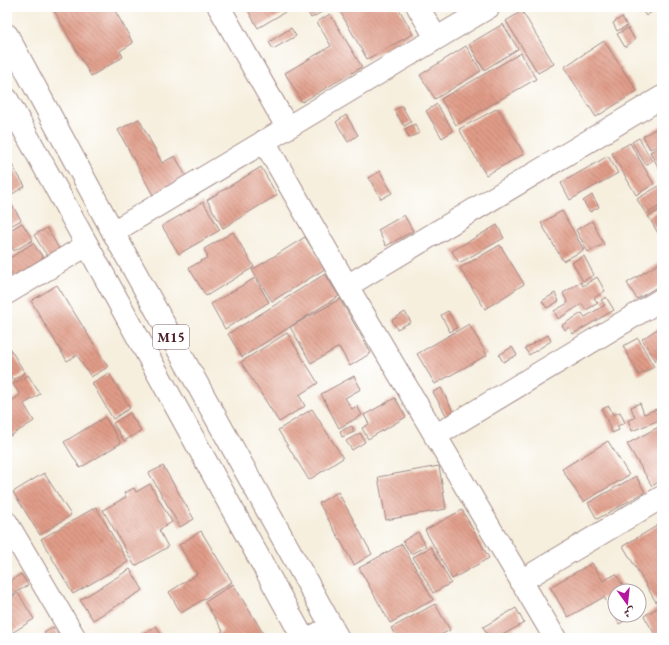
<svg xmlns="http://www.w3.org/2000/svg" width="669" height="645" viewBox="0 0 669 645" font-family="'EB Garamond',Amiri,serif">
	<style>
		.building { fill: url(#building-back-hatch) }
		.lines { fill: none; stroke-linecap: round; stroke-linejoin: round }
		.minor-casing { stroke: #a08784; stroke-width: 24 }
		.highway-casing { stroke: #a08784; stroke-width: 24 }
		.minor { stroke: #fff; stroke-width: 22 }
		.highway { stroke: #fff; stroke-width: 22 }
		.labels { text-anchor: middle; stroke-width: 4; stroke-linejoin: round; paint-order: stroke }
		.shield { fill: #fff; stroke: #80626b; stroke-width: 1 }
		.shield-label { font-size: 14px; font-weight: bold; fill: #4a1f2b }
	</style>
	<defs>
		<pattern id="building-back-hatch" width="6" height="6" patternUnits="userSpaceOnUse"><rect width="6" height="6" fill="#e09c88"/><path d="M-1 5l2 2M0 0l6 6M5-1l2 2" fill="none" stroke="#b87f6f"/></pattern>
	</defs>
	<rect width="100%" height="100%" fill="#fff"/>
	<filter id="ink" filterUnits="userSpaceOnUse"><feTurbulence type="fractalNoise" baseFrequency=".025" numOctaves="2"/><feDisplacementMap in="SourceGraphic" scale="8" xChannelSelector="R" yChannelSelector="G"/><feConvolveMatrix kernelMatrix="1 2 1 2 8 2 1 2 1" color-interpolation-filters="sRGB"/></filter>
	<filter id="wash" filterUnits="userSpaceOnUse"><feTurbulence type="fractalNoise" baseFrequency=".012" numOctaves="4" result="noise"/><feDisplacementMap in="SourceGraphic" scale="16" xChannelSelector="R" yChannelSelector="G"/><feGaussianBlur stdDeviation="0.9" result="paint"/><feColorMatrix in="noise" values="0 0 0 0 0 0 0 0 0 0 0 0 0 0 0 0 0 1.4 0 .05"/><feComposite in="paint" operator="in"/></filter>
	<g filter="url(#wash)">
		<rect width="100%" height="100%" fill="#f6efde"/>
		<g id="blocks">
			<path class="building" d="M52 7H113L133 43 120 51 123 57 91 76Z
				M246 7H283L285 12 258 28Z
				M305 7H328L329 8 311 18Z
				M341 7H398L413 34 367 59 338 8Z
				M640 7H659L646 16Z
				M522 11 554 64 538 73 506 21Z
				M330 14 362 67 302 102 285 73 331 46 317 22Z
				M622 17 627 26 617 31 613 23Z
				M503 24 518 49 484 70 469 44Z
				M291 28 296 36 273 49 269 42Z
				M628 28 635 40 625 47 617 34Z
				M604 41 637 91 596 117 564 67Z
				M466 46 481 71 435 99 420 75Z
				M521 53 536 79 456 125 441 99Z
				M437 104 453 131 442 138 426 111Z
				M402 106 411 122 404 126 394 110Z
				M498 108 524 154 486 175 459 129Z
				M346 115 358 135 348 142 336 122Z
				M139 119 162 163 175 156 187 178 153 195 118 130Z
				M415 124 419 133 409 138 405 129Z
				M662 125V143L650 149 643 136Z
				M639 138 652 161 646 165 632 142Z
				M630 143 654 184 636 195 612 153Z
				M662 145V174L650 152Z
				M608 156 618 173 570 200 561 183Z
				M7 157 25 186 11 195 7 188Z
				M261 167 277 195 223 228 207 200Z
				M380 171 392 193 381 199 369 178Z
				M662 184V205L646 214 637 199Z
				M592 195 599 207 590 212 583 201Z
				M203 202 220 230 179 254 162 226Z
				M11 203 21 220 7 228V205Z
				M662 209V240L648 216Z
				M562 211 584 250 563 261 541 223Z
				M404 215 413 231 386 246 378 230Z
				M592 221 604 244 588 252 576 230Z
				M22 223 33 240 14 251 7 239V232Z
				M497 225 504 238 459 263 452 251Z
				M47 228 61 252 49 259 34 235Z
				M233 232 254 267 206 296 189 268 208 257 204 249Z
				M305 237 325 269 272 301 252 270Z
				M33 243 46 262 16 281 7 266V260Z
				M500 245 524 284 485 309 460 268Z
				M584 256 594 275 583 281 572 262Z
				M660 263 662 265V284L637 299 627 283Z
				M325 274 339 296 242 357 228 334Z
				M597 277 605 291 594 298 598 303 586 310 582 304 558 319 554 311 568 303 563 293 581 282 583 286Z
				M255 278 269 302 225 329 211 304Z
				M57 285 108 367 91 377 77 355 67 361 31 301Z
				M555 293 559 301 547 308 542 301Z
				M606 297 614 310 573 334 569 327 565 330 562 325 582 313 585 317 605 305 601 300Z
				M340 299 371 353 350 366 339 347 311 363 290 327Z
				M448 311 457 328 450 332 441 315Z
				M405 312 411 322 397 329 392 320Z
				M469 324 487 355 435 384 417 354Z
				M662 326V357L656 361 642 339Z
				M287 333 318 383 299 395 305 406 279 422 241 362Z
				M548 335 551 341 529 355 525 348Z
				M638 338 654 367 639 375 623 346Z
				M7 344 25 373 13 380 8 372 7 373Z
				M512 347 517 355 503 362 499 355Z
				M109 373 130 408 113 419 92 383Z
				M28 375 40 394 24 404 34 421 7 438V404L20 395 13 384Z
				M354 376 361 389 345 398 352 409 357 406 362 415 339 428 321 394Z
				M441 388 454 413 447 417 433 392Z
				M395 398 406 417 368 439 362 428 369 424 364 415Z
				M640 403 644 414 659 408 662 419 632 431 628 420 635 418 631 407Z
				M609 406 613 415 620 412 625 423 617 426 619 430 612 433 602 409Z
				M312 409 343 458 309 480 278 430Z
				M130 413 141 431 124 441 113 423Z
				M105 417 121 443 80 468 64 442Z
				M662 425V480L652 486 627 444Z
				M352 426 354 432 342 437 340 431Z
				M360 433 365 442 352 450 346 441Z
				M608 441 629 475 583 502 562 469Z
				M163 466 194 519 180 527 149 473Z
				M439 466 446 509 386 520 378 477Z
				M44 473 71 515 40 535 13 492Z
				M636 476 645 492 597 519 588 503Z
				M150 484 172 522 159 530 168 547 135 566 103 510 126 497 124 493 134 488 136 492Z
				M338 492 372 554 354 565 319 503Z
				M96 507 128 562 73 594 41 539Z
				M462 510 489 558 452 579 425 530Z
				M660 524 662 527V598L656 602 623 546Z
				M201 531 232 582 181 613 169 592 197 574 179 545Z
				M418 532 426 546 411 554 403 541Z
				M402 544 433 600 390 623 359 568Z
				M431 547 451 583 433 593 413 557Z
				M592 563 603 581 616 574 626 591H615V615H635L619 624 604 597 568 617 550 587Z
				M130 569 143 590 93 620 80 600Z
				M21 574 28 585 7 598V583Z
				M233 584 266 638H212L223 631 205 602Z
				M18 593 34 619 7 636V600Z
				M435 604 450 630 441 635 442 638H397L391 628Z
				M662 605V638H657L644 616Z
				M516 608 524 623 497 638H489L483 627Z
				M156 626 163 638H136Z
				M53 627 61 638H48L44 633Z"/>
		</g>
	</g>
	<g filter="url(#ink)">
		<use href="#blocks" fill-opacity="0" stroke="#a08784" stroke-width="1"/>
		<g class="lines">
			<defs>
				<path id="minor" d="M219 7 287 127
					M418 7 436 38
					M264 141 347 286 555 638
					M113 232 489 7
					M347 286 662 97
					M7 293 87 245
					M435 436 662 299
					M7 523 75 638
					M521 581 662 497
					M310 638 331 627"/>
				<path id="highway" d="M7 35 113 232 338 638
					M7 99 303 638"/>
			</defs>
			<use href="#minor" class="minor-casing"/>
			<use href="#highway" class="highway-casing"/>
			<use href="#minor" class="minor"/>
			<use href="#highway" class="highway"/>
		</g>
	</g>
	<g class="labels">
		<rect class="shield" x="153" y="325" width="36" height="24" rx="3"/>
		<g class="shield-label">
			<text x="171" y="342">M15</text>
		</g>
	</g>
	<rect width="669" height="645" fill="none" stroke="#fff" stroke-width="24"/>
	<g transform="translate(627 603) rotate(165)"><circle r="19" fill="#ffffff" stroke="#b7a5aa"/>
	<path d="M0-3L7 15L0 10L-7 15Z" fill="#b5179e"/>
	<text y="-6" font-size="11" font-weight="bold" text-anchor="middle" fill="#4a1f2b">ش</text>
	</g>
</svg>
